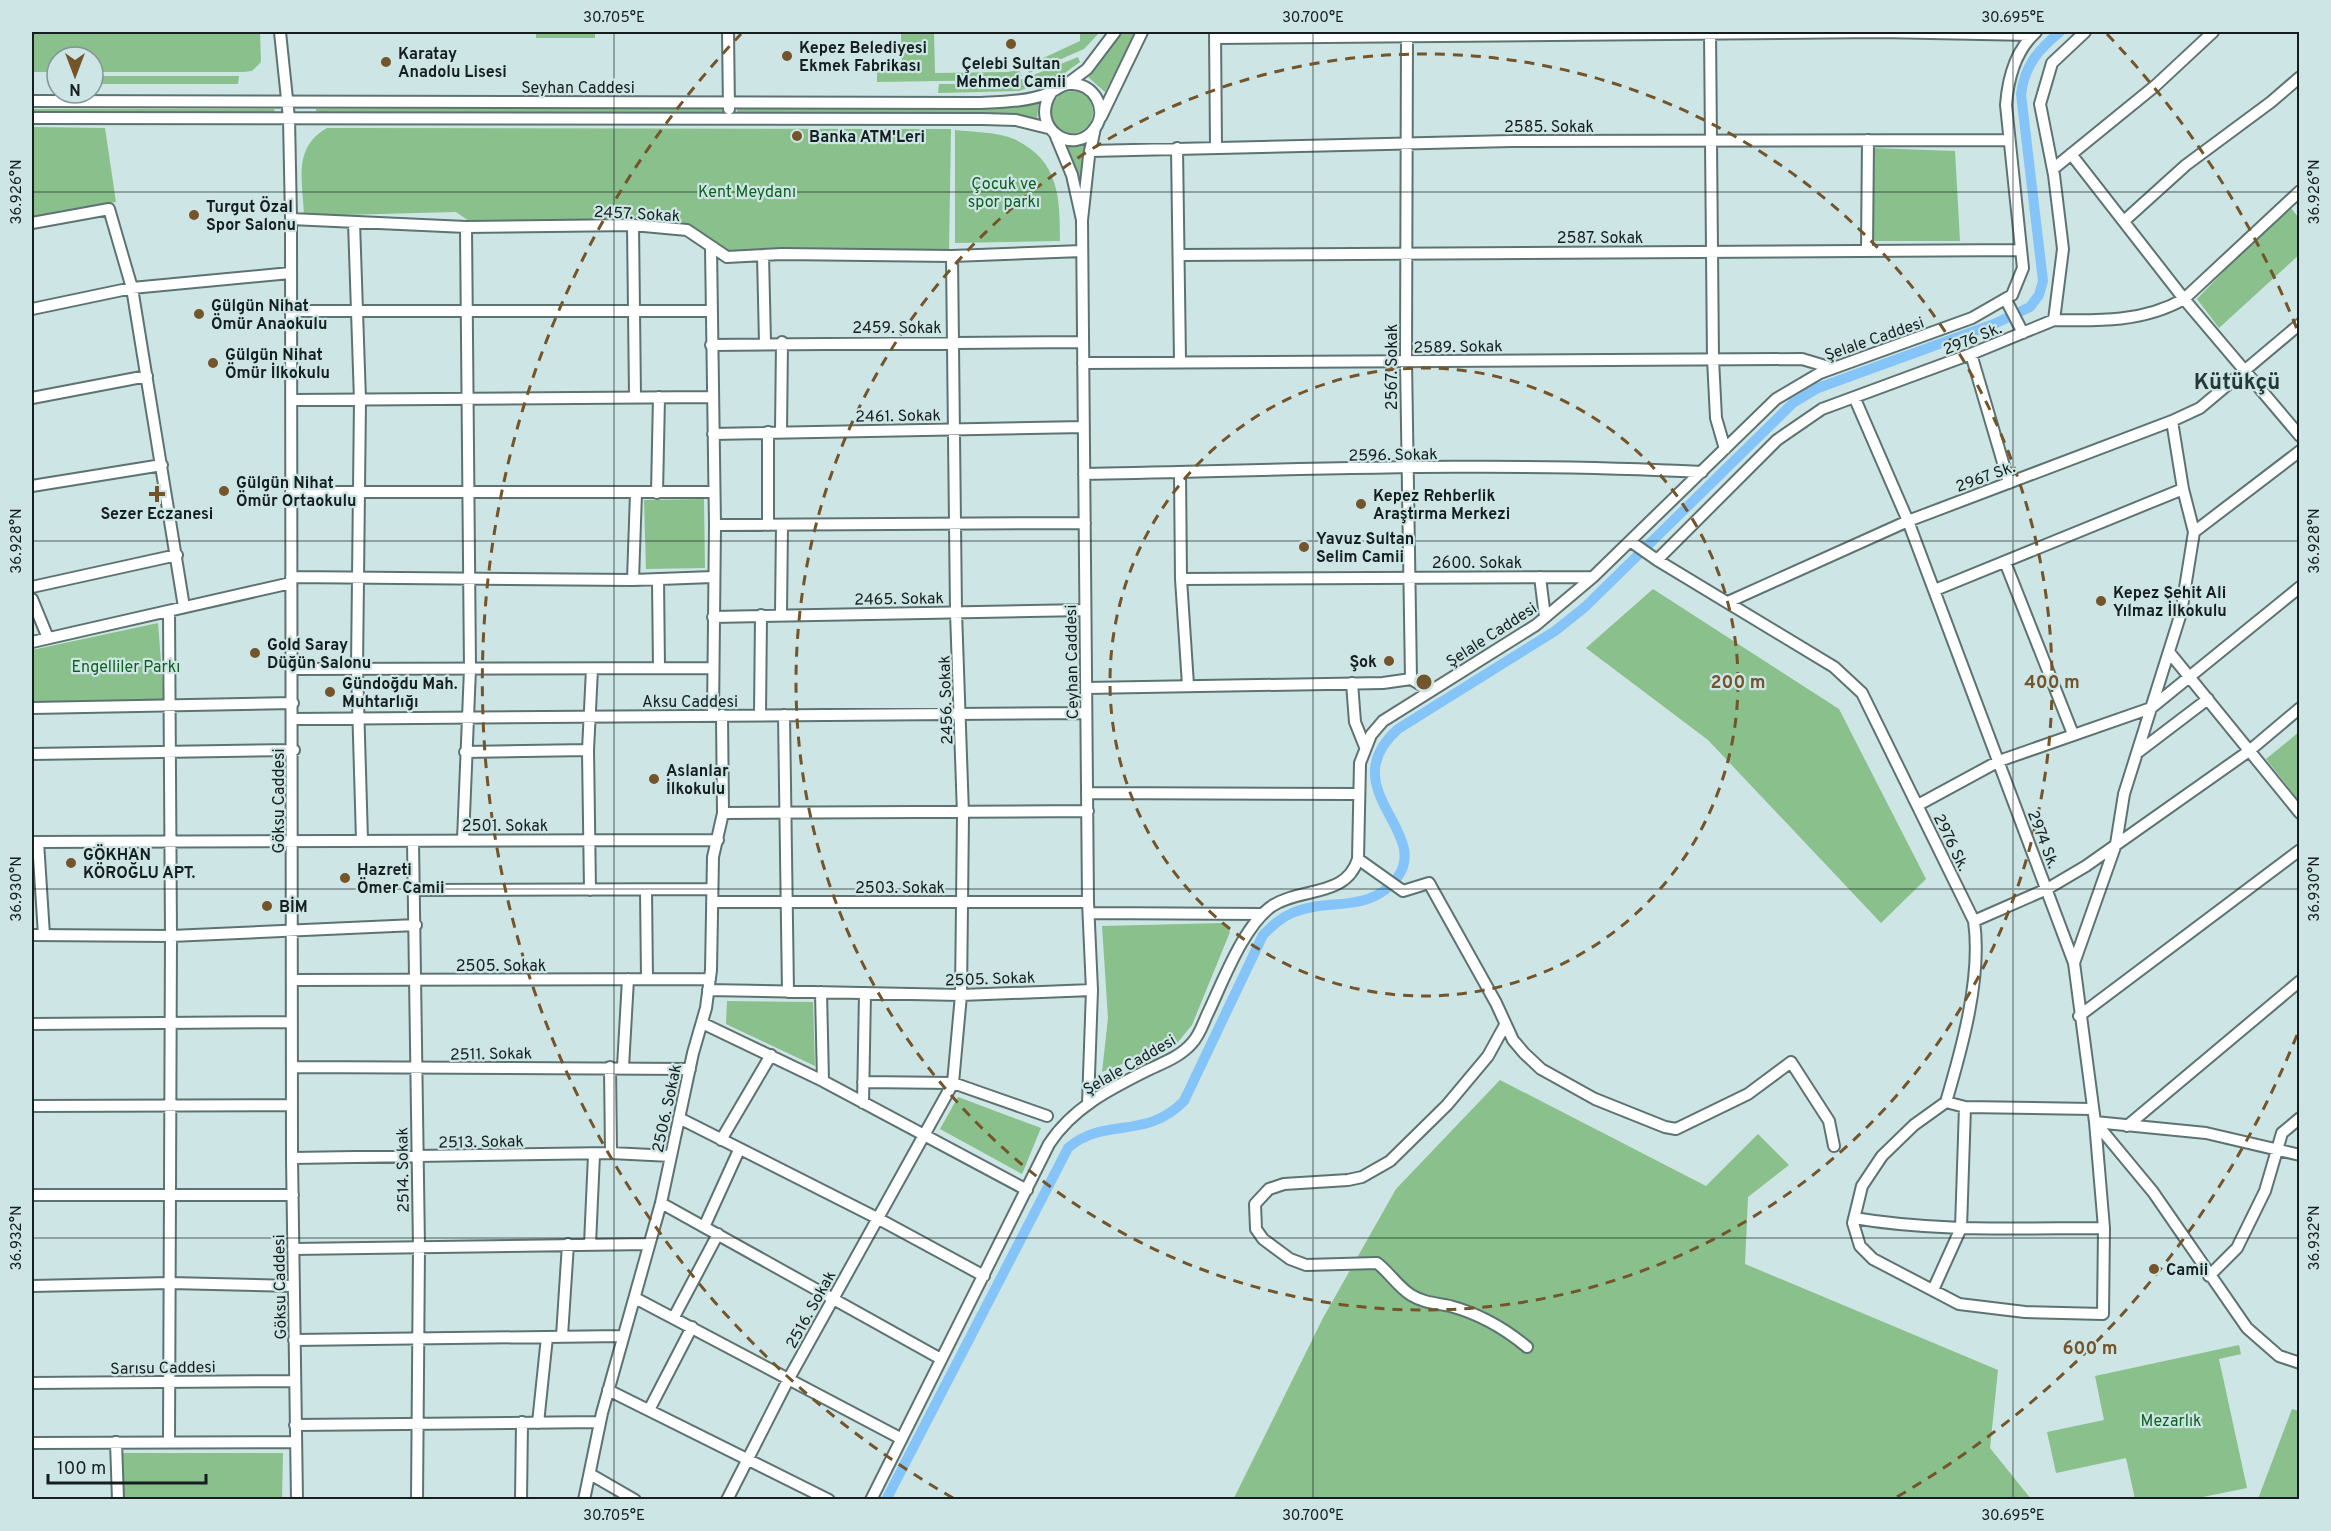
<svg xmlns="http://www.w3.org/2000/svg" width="2331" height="1531" viewBox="0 0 2331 1531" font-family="Overpass,sans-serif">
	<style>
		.green { fill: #89c08b }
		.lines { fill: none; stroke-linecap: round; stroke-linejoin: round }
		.canal { stroke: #84c4f8; stroke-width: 10 }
		.minor-casing { stroke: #5d7372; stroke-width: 14 }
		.minor { stroke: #fff; stroke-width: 10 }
		.ticks { fill: none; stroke: #161f1f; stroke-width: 1.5; stroke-opacity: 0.45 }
		.ring { fill: none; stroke: #74542a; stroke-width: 3; stroke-dasharray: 10 8 }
		.poi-dot { fill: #74542a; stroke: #cde5e4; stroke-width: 2 }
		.labels { text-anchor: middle; stroke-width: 4.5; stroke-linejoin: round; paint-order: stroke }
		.poi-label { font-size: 16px; font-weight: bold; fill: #161f1f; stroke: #cde5e4; text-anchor: start }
		.street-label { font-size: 16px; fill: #161f1f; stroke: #cde5e4 }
		.park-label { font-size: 16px; fill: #0f5f1e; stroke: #cde5e4 }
		.district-label { font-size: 22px; font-weight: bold; fill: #243837; stroke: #cde5e4 }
		.centre { fill: #74542a; stroke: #cde5e4; stroke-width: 3 }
		.ring-label { font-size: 18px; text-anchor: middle; font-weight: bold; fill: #74542a; stroke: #cde5e4; stroke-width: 4.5; stroke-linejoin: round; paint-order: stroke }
		.neatline { fill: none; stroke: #161f1f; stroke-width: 2 }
		.ticks-label { font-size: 15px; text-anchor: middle; fill: #161f1f }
	</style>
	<rect width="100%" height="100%" fill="#cde5e4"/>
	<path class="green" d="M32 32H260L261 62 252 71 243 72H93V57H57V72H32Z
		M536 32H595V38H536Z
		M901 32H934L935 73 1007 72 1019 70 1022 76 1005 80 877 82V68L902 67Z
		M1080 32H1100L1084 49 1029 73 1026 66 1080 41Z
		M1122 32H1135L1105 92 1088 77Z
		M1078 57 1080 62 1062 75 1035 86 1031 76Z
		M93 76H239L238 84H93Z
		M1023 79 1027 88 1019 91 938 93 939 84H999Z
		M1051 112a21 21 0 1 1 42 0a21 21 0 1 1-42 0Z
		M1039 102 1037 118 980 112H737V109H980Z
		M723 108V112H316V109Z
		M32 109H274L275 112H32Z
		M32 127 105 128 116 202 32 217Z
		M327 128 951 129 949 250 726 252 688 223 469 221 456 212 304 216C303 182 292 148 327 128Z
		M955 130C973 132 998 132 1014 139 1059 160 1060 197 1060 241L955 243Z
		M1086 144 1087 147 1082 198 1066 147Z
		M1872 148 1955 151 1960 241H1874Z
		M2291 208 2299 218V255L2219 328 2197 299 2244 250Z
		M704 499 705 568 646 569 644 500Z
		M1653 589 1839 709 1926 879 1881 923 1708 740 1586 648Z
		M158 623 164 700 32 702V650Z
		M2299 732V801L2266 759Z
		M1223 923 1230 932 1192 1025 1178 1042 1102 1072 1108 1018 1102 926Z
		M727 1001 813 1002 815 1066 726 1024Z
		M1500 1080 1706 1186 1758 1134 1789 1165 1748 1197 1745 1264 1998 1370 1990 1448 2031 1499 1233 1500 1323 1318 1396 1189Z
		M958 1097 1041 1128 1022 1174 940 1129Z
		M2239 1345 2241 1354 2219 1359 2247 1488 2193 1499H2135L2126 1458 2056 1473 2047 1432 2104 1420 2095 1376Z
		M2292 1409 2299 1411V1499H2258Z
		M123 1453H283L282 1499H124Z"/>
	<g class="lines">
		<path class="canal" d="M886 1500 1068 1148C1105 1116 1145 1141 1184 1101L1263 935C1271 927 1280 918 1292 913 1328 897 1368 915 1397 878 1432 832 1332 788 1398 729L1555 631 1585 607 1793 403 1818 388 1994 324 2030 307 2039 295 2043 281 2021 94C2025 65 2038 50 2060 32"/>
		<defs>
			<path id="minor" d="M280 32 289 118 291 219 292 1158 297 1500
				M728 32 729 109
				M1215 32 1216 147
				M1407 32 1406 361 1411 679 1431 691
				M1710 32 1713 359 1716 418 1725 449
				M1216 38 1880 32 2032 35
				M1067 84 1087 69 1115 32
				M32 101 977 103C1000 102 1028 102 1049 93 1057 90 1061 84 1070 84 1093 82 1109 109 1095 128 1074 158 1029 128 1051 93
				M1101 117 1142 32
				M32 118 983 119 1016 120 1048 128
				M1055 134 1072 175 1082 220 1089 156 1095 128
				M1177 148 1180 361
				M1090 151 1511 141 2009 140
				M2071 154 2184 299 2300 436
				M2053 169 2155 86 2213 32
				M291 219 466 227 633 225 687 230 727 257 782 254 952 256 1082 251
				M1082 220 1088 902 1092 990 1088 1104
				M2124 221 2186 165 2271 102 2300 77
				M354 222 360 400 357 668 362 840
				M32 223 109 209 132 288 184 607
				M633 225 635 396
				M711 247 715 525 713 716
				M1867 250 1868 140
				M763 255 765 343
				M1179 255 2021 250
				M2006 300 2023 333
				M32 309 132 288 290 273
				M291 311H712
				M2054 320C2099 321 2144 322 2184 299L2300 191
				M711 345 1083 342
				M1971 354 2009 483
				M1083 363 1802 359 1832 368
				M32 398 147 376
				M292 400 712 397
				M768 432V525
				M781 432 782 342
				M713 434 1084 427
				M1180 472 1181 579 1188 685
				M1084 474C1290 470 1497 461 1702 472
				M32 486 162 465
				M291 492H714
				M657 493 659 397
				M715 525 1085 523
				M2194 532 2300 451
				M1630 541 1657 560 1834 667 1862 693 1974 921C1982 977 1962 1048 1946 1102L1914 1125 1882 1156 1862 1186 1853 1223 1860 1246 1873 1259 1959 1304 2025 1312 2103 1314 2104 1228 2095 1122 2074 963 1908 521 1855 399
				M1657 560 1777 440 1822 409 1971 354 2054 320 2063 249 2054 175 2040 104 2052 63 2085 32
				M2005 562 2073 734
				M291 577 633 580 713 577
				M1540 577 1545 617
				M658 579 659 668
				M1181 579 1593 577
				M633 580 636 493
				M32 587 177 555
				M1935 590 2183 489
				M32 599 48 638
				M1728 602 1908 521 2172 421 2200 408 2300 324
				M169 612 171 936 169 1441
				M781 614 782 525
				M713 617 1085 610
				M32 642 291 583
				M2169 652 2300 813
				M292 669 713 668
				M1352 683 1355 722 1365 747
				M1086 688 1383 683 1411 679
				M32 708 293 703
				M760 715 761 615
				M784 715 788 992
				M293 719 1086 713
				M465 752 588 750
				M2137 753 2208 699
				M32 754 294 750
				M1087 793 1359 794
				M1918 805 1999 761 2151 708 2300 587
				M723 813 1088 811
				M463 840 470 669 466 227
				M413 841 419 1247 417 1500
				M32 842 718 840
				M38 842 44 935
				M1358 859 1403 891 1429 883 1496 1003 1513 1040 1524 1053 1541 1069 1595 1099 1665 1127 1676 1129 1748 1094 1791 1062 1829 1121 1834 1146
				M413 890 712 889
				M590 890 588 750 592 669
				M646 890 647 979
				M712 902H1088
				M1089 913 1262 914
				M1974 921 2047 889 2086 866 2249 751 2300 708
				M32 935 171 936 416 925
				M2074 963 2116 844 2124 794 2181 613 2194 532 2183 489 2172 421
				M292 980 710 979
				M708 990 961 995 1092 990
				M821 992 823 1081
				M2079 1016 2300 850
				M702 1023 823 1081 1027 1190
				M32 1024 292 1022
				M1505 1025 1488 1056 1447 1105 1390 1161 1362 1177 1348 1180 1284 1184 1269 1189 1255 1204 1256 1229 1263 1239 1290 1259 1306 1265 1377 1263C1389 1272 1398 1287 1411 1295 1424 1303 1436 1303 1450 1306 1480 1314 1503 1327 1527 1347
				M292 1067 690 1069
				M610 1067 611 1153
				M623 1067 628 979
				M863 1082 953 1083 1047 1116
				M1946 1102 1965 1107 2092 1109
				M863 1103 865 993
				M32 1106 292 1105
				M679 1118 877 1218 984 1276
				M2095 1122 2153 1192 2247 1328 2279 1356 2300 1363
				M2095 1122 2206 1133 2300 1155
				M2127 1126 2300 981
				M721 1140 771 1055
				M292 1158 611 1153 671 1156
				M32 1195H293
				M661 1203 941 1359
				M1854 1218C1936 1232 2021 1228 2104 1228
				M704 1227 739 1150
				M590 1244 594 1155
				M293 1249 648 1244
				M2209 1276 2237 1248 2265 1191 2282 1133 2300 1118
				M32 1286 170 1283 294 1286
				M1933 1290 1961 1228 1965 1107
				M635 1298 900 1438
				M674 1317 718 1234
				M562 1336 568 1244
				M294 1340 623 1336
				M32 1383 295 1381
				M608 1390 829 1500
				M649 1410 692 1327
				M538 1423 547 1337
				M295 1425 600 1422
				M116 1442 118 1500
				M32 1443 295 1442
				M590 1474 635 1500
				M521 1500 522 1422
				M584 1500 602 1413 661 1203 693 1053 706 1008 711 970 713 857 723 813 722 715
				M727 1500 788 1380 953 1083 961 995 963 814 956 612 952 256
				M871 1500 1049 1144C1073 1107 1112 1088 1150 1069 1165 1062 1181 1056 1192 1043 1199 1036 1203 1024 1207 1015 1222 984 1243 926 1272 906 1301 887 1346 898 1358 859L1360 763 1371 735 1383 721 1536 625 1593 577 1776 399 1820 373 1972 318 2012 295 2023 268 2006 105C2008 78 2015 51 2036 32"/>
		</defs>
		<use href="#minor" class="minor-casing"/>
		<use href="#minor" class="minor"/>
	</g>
	<path class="ticks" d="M614 32V1500M1313 32V1500M2013 32V1500M32 192H2300M32 541H2300M32 889H2300M32 1238H2300"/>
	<g class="ring">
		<circle cx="1424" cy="682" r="314"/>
		<circle cx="1424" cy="682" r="628"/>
		<path d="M2297 1035A942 942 0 0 1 1895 1498M953 1498A942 942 0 0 1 741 34M2107 34A942 942 0 0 1 2297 329"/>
	</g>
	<g class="poi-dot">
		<circle cx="1011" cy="44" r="6"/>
		<circle cx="787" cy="56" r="6"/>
		<circle cx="386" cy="62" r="6"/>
		<circle cx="797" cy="136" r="6"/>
		<circle cx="194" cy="215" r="6"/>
		<circle cx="199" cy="314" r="6"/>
		<circle cx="213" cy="363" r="6"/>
		<circle cx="224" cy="491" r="6"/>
		<path d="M154 485h6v6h6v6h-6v6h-6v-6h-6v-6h6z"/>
		<circle cx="1361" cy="504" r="6"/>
		<circle cx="1304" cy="547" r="6"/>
		<circle cx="2101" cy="601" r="6"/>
		<circle cx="255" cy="653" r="6"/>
		<circle cx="1389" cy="661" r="6"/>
		<circle cx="330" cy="692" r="6"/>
		<circle cx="654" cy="779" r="6"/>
		<circle cx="71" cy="863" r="6"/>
		<circle cx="345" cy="878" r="6"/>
		<circle cx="267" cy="906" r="6"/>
		<circle cx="2154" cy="1269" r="6"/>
	</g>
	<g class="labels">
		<g class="poi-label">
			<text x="799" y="53">Kepez Belediyesi<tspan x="799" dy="18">Ekmek Fabrikası</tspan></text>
			<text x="398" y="59">Karatay<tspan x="398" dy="18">Anadolu Lisesi</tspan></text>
			<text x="1011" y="69" text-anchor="middle">Çelebi Sultan<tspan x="1011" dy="18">Mehmed Camii</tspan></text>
			<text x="809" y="142">Banka ATM'Leri</text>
			<text x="206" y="212">Turgut Özal<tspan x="206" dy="18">Spor Salonu</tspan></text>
			<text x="211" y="311">Gülgün Nihat<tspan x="211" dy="18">Ömür Anaokulu</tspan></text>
			<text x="225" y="360">Gülgün Nihat<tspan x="225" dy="18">Ömür İlkokulu</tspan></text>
			<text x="236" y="488">Gülgün Nihat<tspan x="236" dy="18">Ömür Ortaokulu</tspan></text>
			<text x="1373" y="501">Kepez Rehberlik<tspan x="1373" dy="18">Araştırma Merkezi</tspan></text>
			<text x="157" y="519" text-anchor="middle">Sezer Eczanesi</text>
			<text x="1316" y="544">Yavuz Sultan<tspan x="1316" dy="18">Selim Camii</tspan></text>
			<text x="2113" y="598">Kepez Şehit Ali<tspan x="2113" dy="18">Yılmaz İlkokulu</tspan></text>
			<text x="267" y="650">Gold Saray<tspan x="267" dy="18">Düğün Salonu</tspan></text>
			<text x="1377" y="667" text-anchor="end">Şok</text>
			<text x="342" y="689">Gündoğdu Mah.<tspan x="342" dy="18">Muhtarlığı</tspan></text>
			<text x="666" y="776">Aslanlar<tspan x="666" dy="18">İlkokulu</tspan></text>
			<text x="83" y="860">GÖKHAN<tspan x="83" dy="18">KÖROĞLU APT.</tspan></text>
			<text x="357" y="875">Hazreti<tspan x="357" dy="18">Ömer Camii</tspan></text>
			<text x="279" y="912">BİM</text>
			<text x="2166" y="1275">Camii</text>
		</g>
		<g class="street-label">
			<text x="578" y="93">Seyhan Caddesi</text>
			<text x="1549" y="132">2585. Sokak</text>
			<text transform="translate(637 213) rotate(3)" y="6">2457. Sokak</text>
			<text x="1600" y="243">2587. Sokak</text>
			<text x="897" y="333">2459. Sokak</text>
			<text transform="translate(1874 338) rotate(-19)" y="6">Şelale Caddesi</text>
			<text transform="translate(1972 338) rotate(-22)" y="6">2976 Sk.</text>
			<text transform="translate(1458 346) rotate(-1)" y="6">2589. Sokak</text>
			<text transform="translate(1391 367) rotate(-90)" y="6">2567. Sokak</text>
			<text transform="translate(898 415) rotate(-1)" y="6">2461. Sokak</text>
			<text transform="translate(1393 454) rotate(-1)" y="6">2596. Sokak</text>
			<text transform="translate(1985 476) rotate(-20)" y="6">2967 Sk.</text>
			<text x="1477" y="568">2600. Sokak</text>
			<text transform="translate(899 598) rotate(-1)" y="6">2465. Sokak</text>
			<text transform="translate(1491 634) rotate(-33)" y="6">Şelale Caddesi</text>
			<text transform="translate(1071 662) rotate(-91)" y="6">Ceyhan Caddesi</text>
			<text transform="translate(945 700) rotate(-92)" y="6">2456. Sokak</text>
			<text x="690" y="707">Aksu Caddesi</text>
			<text transform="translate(278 801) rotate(-90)" y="6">Göksu Caddesi</text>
			<text x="505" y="831">2501. Sokak</text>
			<text transform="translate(2044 839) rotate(69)" y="6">2974 Sk.</text>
			<text transform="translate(1952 842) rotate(64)" y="6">2976 Sk.</text>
			<text x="900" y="893">2503. Sokak</text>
			<text x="501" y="971">2505. Sokak</text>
			<text transform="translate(990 978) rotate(-2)" y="6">2505. Sokak</text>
			<text transform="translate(491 1053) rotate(-1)" y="6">2511. Sokak</text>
			<text transform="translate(1129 1064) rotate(-30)" y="6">Şelale Caddesi</text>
			<text transform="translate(666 1108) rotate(-78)" y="6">2506. Sokak</text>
			<text transform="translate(481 1141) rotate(-1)" y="6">2513. Sokak</text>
			<text transform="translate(402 1170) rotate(-91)" y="6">2514. Sokak</text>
			<text transform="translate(279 1287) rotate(-91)" y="6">Göksu Caddesi</text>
			<text transform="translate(810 1309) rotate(-61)" y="6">2516. Sokak</text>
			<text transform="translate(163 1367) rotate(-1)" y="6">Sarısu Caddesi</text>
		</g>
		<g class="park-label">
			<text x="1004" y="189">Çocuk ve<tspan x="1004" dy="18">spor parkı</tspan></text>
			<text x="747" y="197">Kent Meydanı</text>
			<text x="126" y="672">Engelliler Parkı</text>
			<text x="2171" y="1426">Mezarlık</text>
		</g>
		<g class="district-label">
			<text x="2237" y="389">Kütükçü</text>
		</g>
	</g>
	<circle cx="1424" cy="682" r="9" class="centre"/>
	<g class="ring-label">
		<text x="1738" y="688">200 m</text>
		<text x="2052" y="688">400 m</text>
		<text x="2090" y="1354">600 m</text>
	</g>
	<rect width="2331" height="1531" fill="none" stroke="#cde5e4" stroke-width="66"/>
	<g transform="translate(75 75) rotate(180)"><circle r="28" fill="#cde5e4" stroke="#849695" stroke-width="1.5"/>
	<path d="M0-4.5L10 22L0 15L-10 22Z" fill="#74542a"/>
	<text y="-9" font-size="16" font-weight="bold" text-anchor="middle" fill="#161f1f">N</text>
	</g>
	<path d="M48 1474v9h158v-9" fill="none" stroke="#161f1f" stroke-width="3"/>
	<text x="57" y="1474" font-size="18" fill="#161f1f" stroke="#cde5e4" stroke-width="4.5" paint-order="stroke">100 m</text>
	<rect x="33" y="33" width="2265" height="1465" class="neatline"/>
	<g class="ticks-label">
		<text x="614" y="22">30.705°E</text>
		<text x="1313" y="22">30.700°E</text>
		<text x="2013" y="22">30.695°E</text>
		<text transform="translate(2314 192) rotate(-90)" y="5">36.926°N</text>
		<text transform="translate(16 192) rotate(-90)" y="5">36.926°N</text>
		<text transform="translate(2314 541) rotate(-90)" y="5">36.928°N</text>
		<text transform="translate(16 541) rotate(-90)" y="5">36.928°N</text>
		<text transform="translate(2314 889) rotate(-90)" y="5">36.930°N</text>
		<text transform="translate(16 889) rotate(-90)" y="5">36.930°N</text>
		<text transform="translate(2314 1238) rotate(-90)" y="5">36.932°N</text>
		<text transform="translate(16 1238) rotate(-90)" y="5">36.932°N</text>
		<text x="614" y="1520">30.705°E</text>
		<text x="1313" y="1520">30.700°E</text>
		<text x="2013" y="1520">30.695°E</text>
	</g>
</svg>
